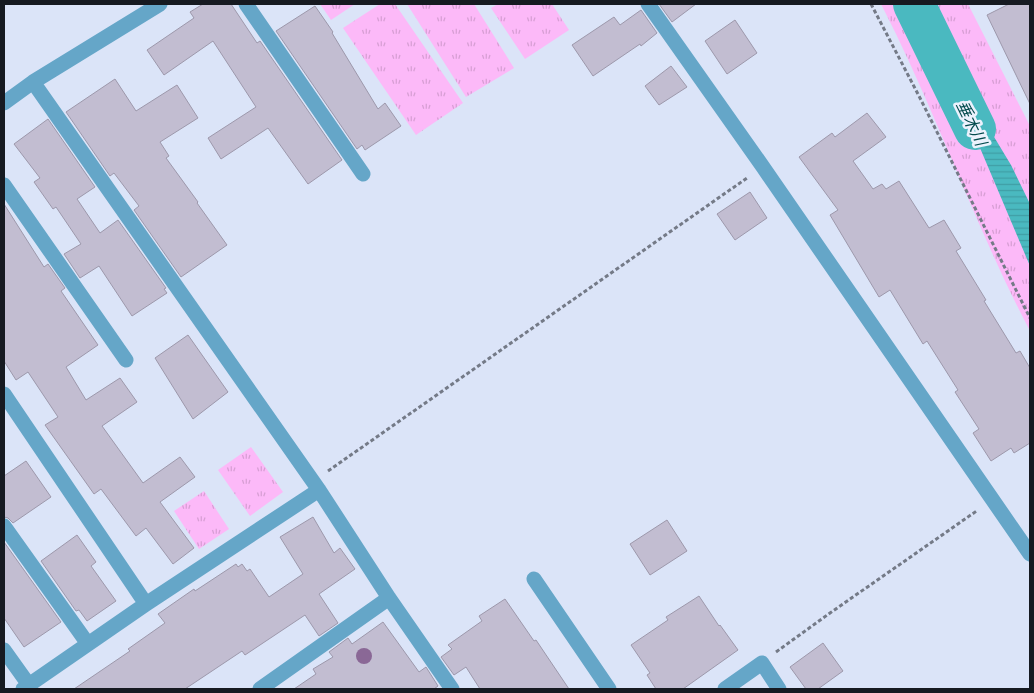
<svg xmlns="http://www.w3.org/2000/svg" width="1034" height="693" viewBox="0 0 1034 693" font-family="Quicksand,'Noto Sans JP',sans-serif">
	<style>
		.grass { fill: url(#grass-tufts) }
		.water { fill: url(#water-rules) }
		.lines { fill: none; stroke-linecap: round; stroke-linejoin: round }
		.river { stroke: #4ab9c0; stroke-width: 42 }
		.building { fill: #c2bdd1; stroke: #9d98ab }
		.path { stroke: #747a87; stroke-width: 3; stroke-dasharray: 4 2.5; stroke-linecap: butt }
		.minor { stroke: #65a6c8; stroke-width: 15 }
		.tree { fill: #8a6896 }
		.labels { text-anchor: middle; stroke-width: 5; stroke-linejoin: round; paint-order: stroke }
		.water-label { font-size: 16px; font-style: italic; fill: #034a4d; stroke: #ecf2fd }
	</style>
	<defs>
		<pattern id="grass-tufts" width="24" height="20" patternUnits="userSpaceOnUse" patternTransform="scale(1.25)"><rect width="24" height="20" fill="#fcb9f8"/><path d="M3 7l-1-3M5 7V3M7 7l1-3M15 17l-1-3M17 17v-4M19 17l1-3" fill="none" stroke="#d79ed4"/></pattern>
		<pattern id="water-rules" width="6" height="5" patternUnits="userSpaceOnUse" patternTransform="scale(1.25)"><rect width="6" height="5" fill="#4ab9c0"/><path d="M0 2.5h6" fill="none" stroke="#409ea5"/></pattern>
	</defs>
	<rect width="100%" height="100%" fill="#dbe4f8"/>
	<path class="grass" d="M320 4H355L331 20Z
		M380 4H395L463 103 416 135 343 28Z
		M407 4H474L514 68 466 97Z
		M498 4H552L569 30 525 59 491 8Z
		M881 4H968L1030 126V331C974 225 936 110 881 4Z
		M251 447 283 492 250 516 218 470Z
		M204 491 229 529 199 549 174 511Z"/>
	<path class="water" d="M914 4 1011 165 1030 204V266L950 77Z"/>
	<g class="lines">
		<path class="river" d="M914 4 975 129"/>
	</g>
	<path class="building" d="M203 4H231L257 43 260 41 342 160 308 184 268 128 221 159 208 138 256 107 213 41 164 75 147 50 194 18 190 12Z
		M659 4H696L672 22Z
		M1009 4H1030V104L987 15Z
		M315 6 333 32 332 33 378 109 385 103 401 126 365 150 362 145 357 149 276 31Z
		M641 10 657 33 641 46 640 44 593 76 572 45 614 17 620 25Z
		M735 20 757 53 727 74 705 41Z
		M671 66 687 87 659 105 645 86Z
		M115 79 136 111 177 85 198 118 160 142 169 156 166 158 198 202 197 203 227 245 181 277 134 210 139 206 114 173 110 176 66 112Z
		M867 113 886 137 853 161 873 189 882 184 886 189 899 181 929 228 944 220 961 248 956 251 986 300 984 301 1016 353 1020 351 1030 368V443L1014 453 1011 448 991 461 973 433 979 429 955 392 958 390 927 341 923 344 890 290 879 297 830 215 838 210 799 157 832 133 835 137Z
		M48 119 95 187 77 199 100 233 118 220 166 288 164 289 167 293 132 316 99 266 80 278 64 254 81 244 56 207 53 209 34 182 40 178 14 144Z
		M750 192 767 218 735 240 717 214Z
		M4 204 44 267 48 264 65 288 61 291 98 345 66 367 86 400 120 378 137 402 102 426 143 483 180 457 195 477 160 502 194 548 173 564 146 528 136 536 101 489 94 494 45 425 58 417 28 372 16 380 4 361Z
		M188 335 228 392 193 419 155 358Z
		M26 461 51 497 13 523 8 518 4 517V476Z
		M313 517 334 553 340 548 355 569 319 594 338 623 319 636 305 615 245 655 242 651 185 689H74L130 651 128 649 165 623 158 614 194 589 195 591 236 564 238 567 242 564 247 571 250 569 269 597 303 574 280 537Z
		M667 520 687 551 650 575 630 544Z
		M77 535 96 562 91 566 116 601 87 621 79 610 76 611 41 561Z
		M4 542 61 622 24 647 4 618Z
		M699 596 719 626 720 625 738 650 683 689H656L647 675 650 673 631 645 668 620 666 617Z
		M505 599 534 641 536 640 569 689H480L466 667 454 675 441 657 452 649 448 645 482 621 479 616Z
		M383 622 419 672 426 667 438 686 434 689H294L316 674 313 669 333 657 329 652 348 638 352 644Z
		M823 643 843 671 818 689H806L790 667Z"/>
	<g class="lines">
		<path class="path" d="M871 4 919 96 1030 318
			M328 471 747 178
			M776 652 830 613 978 510"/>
		<path class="minor" d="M246 4 363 174
			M648 4 763 167 1030 554
			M33 82 319 490 389 598 452 689
			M4 103 33 82 160 4
			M4 185 126 360
			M4 394 146 604
			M4 526 88 644
			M534 579 609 689
			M4 650 29 685
			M23 689 146 604 319 490
			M260 689 389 598
			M725 689 762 663 779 689"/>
	</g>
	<circle class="tree" cx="364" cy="656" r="8"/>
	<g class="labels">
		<g class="water-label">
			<text transform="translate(972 123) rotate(64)" y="6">垂木川</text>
		</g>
	</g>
	<rect width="1034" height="693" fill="none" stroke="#161a21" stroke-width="10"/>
</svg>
